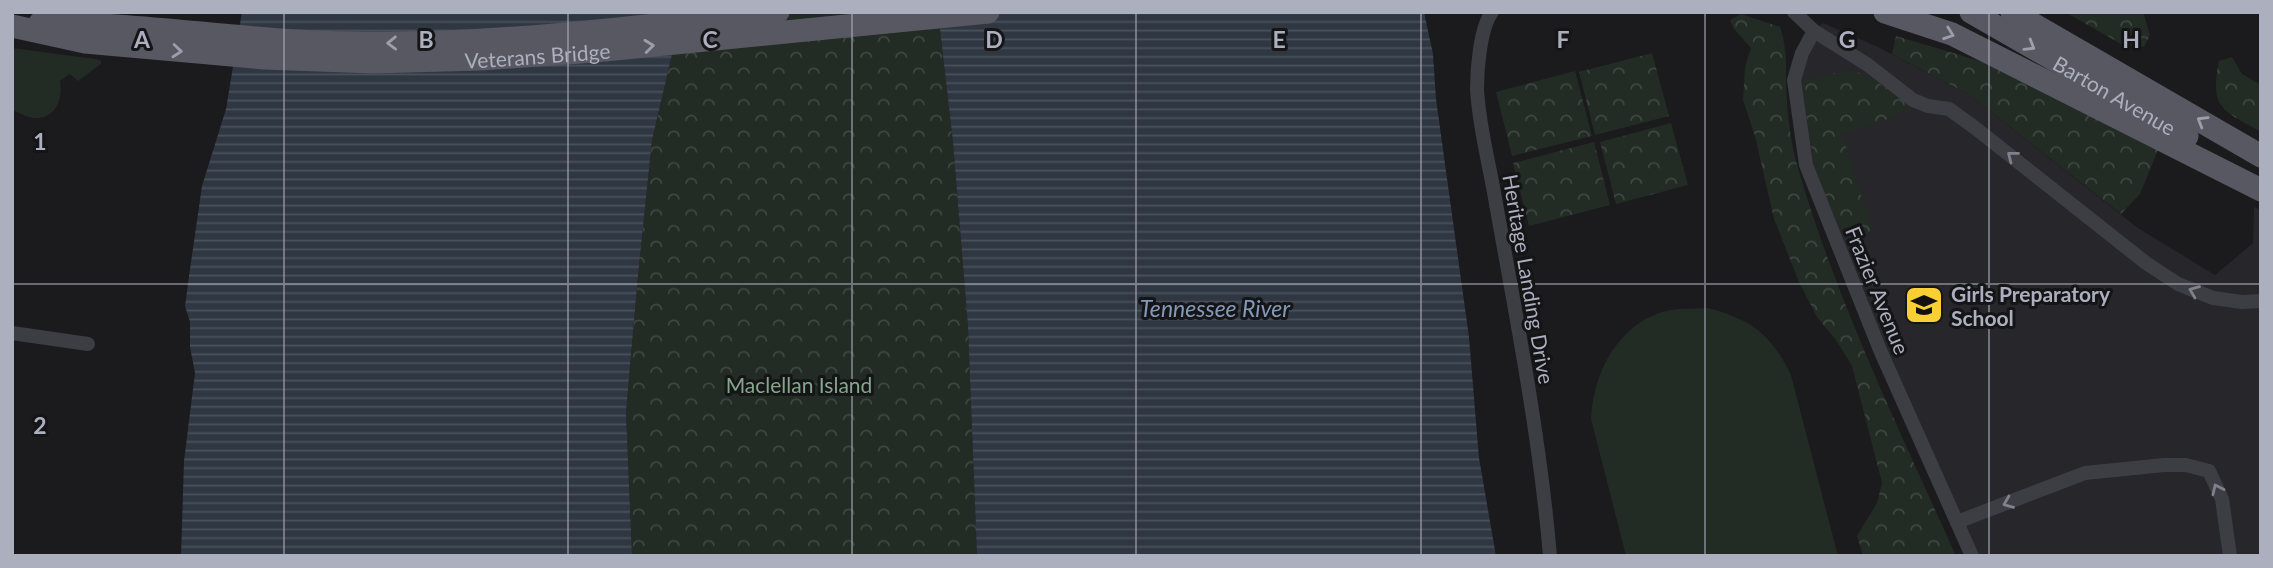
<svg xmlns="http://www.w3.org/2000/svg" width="2273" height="568" font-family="Lato,sans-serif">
  <defs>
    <pattern id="forest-crowns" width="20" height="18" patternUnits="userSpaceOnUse" patternTransform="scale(1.75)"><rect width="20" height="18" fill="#222b24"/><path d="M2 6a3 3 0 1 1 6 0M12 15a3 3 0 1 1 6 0" fill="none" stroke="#3f4742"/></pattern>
    <pattern id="water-rules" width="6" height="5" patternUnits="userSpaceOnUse" patternTransform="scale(1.75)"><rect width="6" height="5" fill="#2f3742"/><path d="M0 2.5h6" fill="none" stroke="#4a515b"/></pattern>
  </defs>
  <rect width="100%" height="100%" fill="#1b1a1d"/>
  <path fill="#27262a" d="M1823 23 1878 47 1968 94 2138 228 2215 275 2253 243 2254 207 2261 210V556H1972L1834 237 1797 111 1802 53 1814 31Z"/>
  <g fill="#222b24">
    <path d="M12 48 96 59 101 61V64L78 81 70 74 60 81C63 95 58 115 40 118 32 120 20 113 12 110Z"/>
    <path d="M1708 308C1752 320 1771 334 1791 375L1838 556H1626L1591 419C1593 372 1619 321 1670 310 1682 308 1696 309 1708 308Z"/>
  </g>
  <g fill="url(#forest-crowns)">
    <path d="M682 12H938L953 142 968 327 977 556H632L626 412 638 276 652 140Z"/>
    <path d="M2065 12H2143L2150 35 2144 47 2121 44Z"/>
    <path d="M1741 14 1780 27C1789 54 1785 73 1787 100 1788 122 1792 148 1798 168 1837 302 1899 429 1956 556H1863L1857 536 1877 503 1882 483 1852 366 1836 340 1817 317 1799 282 1774 219 1755 136 1743 100 1745 67 1751 48 1734 29 1730 20Z"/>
    <path d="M1896 36 1980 61 2158 150 2140 194 2121 214 1968 94 1892 54Z"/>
    <path d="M1652 53 1669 116 1595 135 1579 72Z"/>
    <path d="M2232 57 2242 74 2261 85V132C2223 110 2209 109 2219 61Z"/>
    <path d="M1848 69 1868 76 1912 105 1894 117 1842 134 1872 230 1865 235 1845 232C1816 199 1807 128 1803 85L1810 80Z"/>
    <path d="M1575 71 1592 136 1512 156 1496 92Z"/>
    <path d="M1671 123 1688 185 1616 204 1600 142Z"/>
    <path d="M1594 142 1610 205 1529 226 1513 163Z"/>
  </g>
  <g fill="url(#water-rules)">
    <path d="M242 12H682L652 140 638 276 626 412 632 556H181L184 461 195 373 190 347V322L185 306 189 276 202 186 226 109Z"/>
    <path d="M938 12H1424L1433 54 1436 99 1469 337 1479 458 1496 556H977L968 327 953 142Z"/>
  </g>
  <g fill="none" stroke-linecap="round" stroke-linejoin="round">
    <g stroke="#3d3d44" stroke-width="14">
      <path d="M1492 12C1480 28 1477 70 1477 89 1479 128 1490 166 1496 204 1517 321 1540 438 1550 556"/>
      <path d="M1794 12 1814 31 1868 65 1913 100 1928 106 1949 109 1974 127 2146 263 2178 284 2213 298 2242 302 2261 301"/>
      <path d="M1814 31 1802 53 1794 80 1806 165 1880 350 1972 556"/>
      <path d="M12 333 88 344"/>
      <path d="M1957 522 2085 473 2164 465H2186L2209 471 2222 499 2230 556"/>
    </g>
    <g stroke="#575861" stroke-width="23">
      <path d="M1885 12 1952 34 2261 190"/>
      <path id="s1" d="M1971 12 2187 136"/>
      <path d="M2012 12 2261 156"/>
      <path d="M40 23C145 23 248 42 353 43 495 46 637 26 778 12"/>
      <path id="s2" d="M12 26 85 42 264 58 373 62 481 59 595 51 988 12"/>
    </g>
  </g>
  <defs><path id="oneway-chevron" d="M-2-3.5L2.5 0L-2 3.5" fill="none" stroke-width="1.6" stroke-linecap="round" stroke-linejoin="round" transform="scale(1.75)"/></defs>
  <g stroke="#9b9eab">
    <use href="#oneway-chevron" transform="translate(1949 34) rotate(20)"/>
    <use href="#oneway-chevron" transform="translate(392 43) rotate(179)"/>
    <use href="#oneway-chevron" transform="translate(649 46) rotate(-6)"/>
    <use href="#oneway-chevron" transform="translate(2030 46) rotate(31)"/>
    <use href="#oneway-chevron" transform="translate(177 51) rotate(5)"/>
    <use href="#oneway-chevron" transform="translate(2202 121) rotate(-149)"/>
  </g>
  <g stroke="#80818d">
    <use href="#oneway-chevron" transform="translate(2012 156) rotate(-142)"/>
    <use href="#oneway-chevron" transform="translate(2194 291) rotate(-158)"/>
    <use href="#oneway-chevron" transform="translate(2217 489) rotate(-115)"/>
    <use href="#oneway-chevron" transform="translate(2008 503) rotate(158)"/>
  </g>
  <path fill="none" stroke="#acafbd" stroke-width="2" stroke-opacity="0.55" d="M284 12V556M568 12V556M852 12V556M1136 12V556M1421 12V556M1705 12V556M1989 12V556M12 284H2261"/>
  <defs>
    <symbol id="school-square" viewBox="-11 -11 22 22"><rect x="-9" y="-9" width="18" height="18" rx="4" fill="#facf35" stroke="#151518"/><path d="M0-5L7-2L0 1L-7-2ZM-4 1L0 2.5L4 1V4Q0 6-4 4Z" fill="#111"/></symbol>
  </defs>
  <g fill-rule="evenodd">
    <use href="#school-square" x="1902" y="283" width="44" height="44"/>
  </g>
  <g text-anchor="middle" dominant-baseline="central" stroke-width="6" stroke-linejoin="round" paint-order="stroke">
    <g font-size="21" fill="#acafbd" stroke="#151518">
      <text stroke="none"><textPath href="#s2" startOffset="528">Veterans Bridge</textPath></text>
      <text stroke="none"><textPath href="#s1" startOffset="166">Barton Avenue</textPath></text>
      <text transform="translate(1529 279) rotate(80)">Heritage Landing Drive</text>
      <text transform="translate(1878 290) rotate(68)">Frazier Avenue</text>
    </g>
    <g font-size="21" font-weight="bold" fill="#acafbd" stroke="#151518" text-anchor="start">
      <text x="1951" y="293">Girls Preparatory<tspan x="1951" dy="24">School</tspan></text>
    </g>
    <g font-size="21" fill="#83a889" stroke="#151518">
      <text x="799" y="384">Maclellan Island</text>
    </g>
    <g font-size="23" font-style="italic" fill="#8299b8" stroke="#151518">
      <text x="1215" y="308">Tennessee River</text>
    </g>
  </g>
  <g font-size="23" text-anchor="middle" font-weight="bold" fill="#acafbd" stroke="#151518" stroke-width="6" stroke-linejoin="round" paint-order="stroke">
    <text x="142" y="48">A</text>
    <text x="426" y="48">B</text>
    <text x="710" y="48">C</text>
    <text x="994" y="48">D</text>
    <text x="1279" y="48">E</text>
    <text x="1563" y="48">F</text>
    <text x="1847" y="48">G</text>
    <text x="2131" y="48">H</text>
    <text x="40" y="150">1</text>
    <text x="40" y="434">2</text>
  </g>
  <rect width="2273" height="568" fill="none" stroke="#acafbd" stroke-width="28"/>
</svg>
